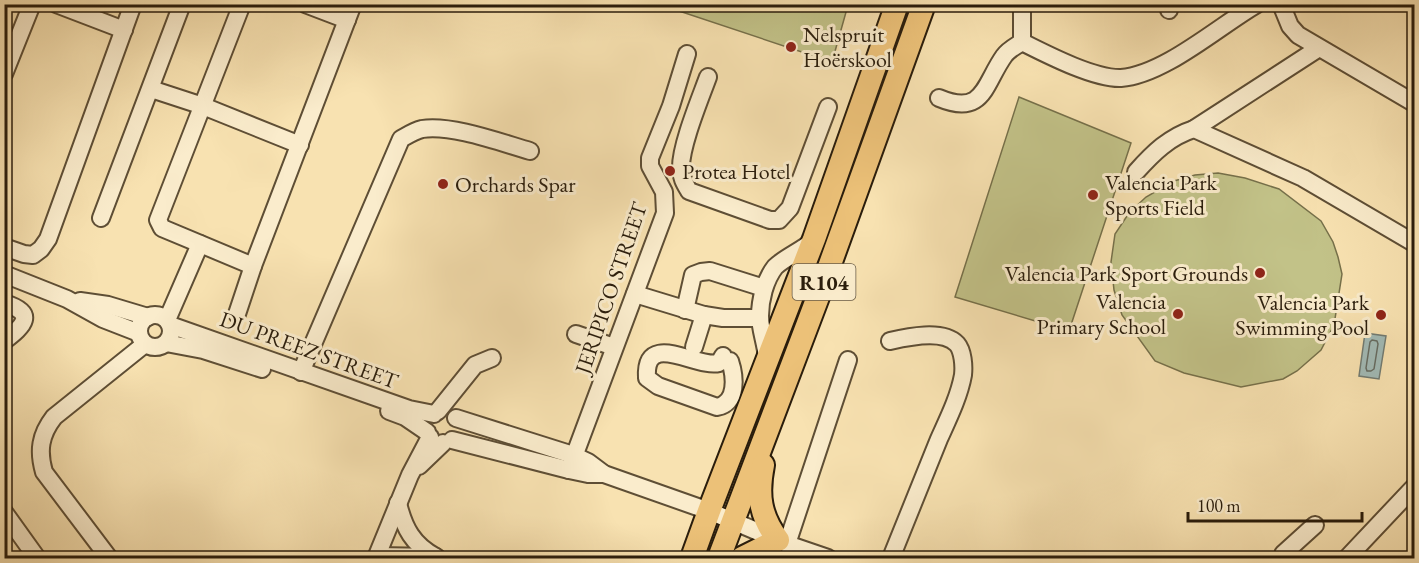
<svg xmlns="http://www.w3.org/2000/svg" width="1419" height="563" font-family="'EB Garamond',serif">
  <rect width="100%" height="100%" fill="#f8e2b1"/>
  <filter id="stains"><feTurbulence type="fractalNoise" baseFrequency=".00333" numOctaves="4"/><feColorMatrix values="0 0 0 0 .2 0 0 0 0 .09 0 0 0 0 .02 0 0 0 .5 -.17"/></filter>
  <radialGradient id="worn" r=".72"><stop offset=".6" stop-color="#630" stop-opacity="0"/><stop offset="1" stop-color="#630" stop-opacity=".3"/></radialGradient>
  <g fill="#c2c288" stroke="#76704a" stroke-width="1.5">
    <path d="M661 5H848L832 62Z"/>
    <path d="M1019 97 1131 143 1069 331 955 297Z"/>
    <path d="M1218 173 1245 178 1279 189 1321 221 1333 242 1338 257 1342 274 1334 325 1321 350 1297 371 1283 379 1241 387 1184 373 1155 361 1122 315 1114 290 1111 262 1115 234 1129 213 1146 197 1174 181 1195 175Z"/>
  </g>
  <path fill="#a2bbb7" stroke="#727c73" stroke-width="1.5" d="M1365 333 1386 336 1379 379 1359 376Z"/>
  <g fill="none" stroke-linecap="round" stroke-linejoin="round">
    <path stroke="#666c62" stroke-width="1.5" d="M1372 340 1377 341 1378 344 1374 369 1371 371H1367L1366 368 1370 342Z"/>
    <defs>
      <g id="minor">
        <path d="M56 4 124 30"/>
        <path d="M242 4 158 220 162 228 253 266"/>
        <path d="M305 4 347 20"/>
        <path d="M1022 4V42"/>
        <path d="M1281 4 1290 26 1298 35 1414 103"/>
        <path d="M1169 10 1170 4"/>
        <path d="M1022 42C1046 54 1094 79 1121 78 1164 75 1219 26 1257 4"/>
        <path d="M4 74 32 4"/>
        <path d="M708 77C700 99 680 147 681 169 681 178 685 184 689 191L770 220H779L790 208 828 107"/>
        <path d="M151 89 203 106 300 145"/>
        <path d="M939 98C984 117 984 84 1004 56 1008 50 1016 46 1022 42"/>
        <path d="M1194 129 1319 48"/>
        <path d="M1136 172C1153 153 1169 137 1194 129L1303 178 1414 243"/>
        <path d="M101 218 182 4"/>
        <path d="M4 247 24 254 33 255 41 249 48 239 133 4"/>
        <path d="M4 274 67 299 103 319 139 333"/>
        <path d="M635 294 704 315 723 318H760"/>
        <path d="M80 301 108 305 148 317"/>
        <path d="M4 303C37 313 24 326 4 341"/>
        <path d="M685 310 693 275 701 272 710 271 764 288"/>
        <path d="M237 314 253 266 353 4"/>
        <circle cx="155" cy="331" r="16"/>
        <path d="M167 320 200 244"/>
        <path d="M170 325 409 409 434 414"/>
        <path d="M576 334 614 347"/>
        <path d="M890 341C907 337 943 329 957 344 963 351 964 366 963 375 959 397 948 419 939 439 923 479 907 519 891 558"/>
        <path d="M166 343 203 350 262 369"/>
        <path d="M694 347 704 315"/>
        <path d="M723 356 719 363C697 369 644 329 647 378L658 386 717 407C738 403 735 376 730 361"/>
        <path d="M767 358C766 344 760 329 760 316 760 300 765 280 775 267 784 258 803 250 814 240"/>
        <path d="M301 372 401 139C408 135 414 131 422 129 451 124 502 143 530 151"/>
        <path d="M389 411 405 417 427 432"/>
        <path d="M438 411 475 365 492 358"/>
        <path d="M456 418 573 455 588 462 604 474 709 511 787 544 828 558"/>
        <path d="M452 440 569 470 588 474H604"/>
        <path d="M419 466 443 443"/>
        <path d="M569 470 665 213 664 192 650 166V158L671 106 687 54"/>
        <path d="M398 503C404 528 413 545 436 557"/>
        <path d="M4 512 37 558"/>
        <path d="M787 544 848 360"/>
        <path d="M377 556 436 557"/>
        <path d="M109 558 44 472C38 451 40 435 54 417L145 344"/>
        <path d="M376 558 410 475 430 437"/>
        <path d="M1286 558 1283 554 1315 525"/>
        <path d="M1347 558 1414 487"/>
      </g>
      <g id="major">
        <path d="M692 558 709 511 814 239 897 4"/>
        <path d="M719 558 824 281 924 4"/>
        <path d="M742 558 778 540C760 516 757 495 763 465"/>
      </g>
    </defs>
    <use href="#minor" stroke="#5e4e35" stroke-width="20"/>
    <use href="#major" stroke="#2a1d0c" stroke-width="26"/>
    <use href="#minor" stroke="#faeccc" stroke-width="16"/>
    <use href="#major" stroke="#ecc178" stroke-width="22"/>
  </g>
  <g fill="#8f2418" stroke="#faeccc" stroke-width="2">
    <circle cx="791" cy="47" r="6"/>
    <circle cx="670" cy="171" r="6"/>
    <circle cx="443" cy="184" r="6"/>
    <circle cx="1093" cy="195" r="6"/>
    <circle cx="1260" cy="273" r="6"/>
    <circle cx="1178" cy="314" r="6"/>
    <circle cx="1381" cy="315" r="6"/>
  </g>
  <g text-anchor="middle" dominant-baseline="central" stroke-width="6" stroke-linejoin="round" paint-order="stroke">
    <rect fill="#faeccc" stroke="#685b46" stroke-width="1.5" x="792.5" y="264" width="63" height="36" rx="4.5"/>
    <g font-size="21" font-weight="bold" fill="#2a1d0c">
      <text x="824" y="282">R104</text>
    </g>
    <g font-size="22" fill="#2a1d0c" stroke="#faeccc" text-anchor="start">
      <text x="803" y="34">Nelspruit<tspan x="803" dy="25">Hoërskool</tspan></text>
      <text x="682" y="171">Protea Hotel</text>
      <text x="1105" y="182">Valencia Park<tspan x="1105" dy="25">Sports Field</tspan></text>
      <text x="455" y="184">Orchards Spar</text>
      <text x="1248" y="273" text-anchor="end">Valencia Park Sport Grounds</text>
      <text x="1166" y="301" text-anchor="end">Valencia<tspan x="1166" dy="25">Primary School</tspan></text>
      <text x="1369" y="302" text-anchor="end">Valencia Park<tspan x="1369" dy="25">Swimming Pool</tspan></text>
    </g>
    <g font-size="22" fill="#2a1d0c" stroke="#faeccc">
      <text transform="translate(611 288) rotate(-71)">JERIPICO STREET</text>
      <text transform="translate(309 350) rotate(20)">DU PREEZ STREET</text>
    </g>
  </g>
  <rect width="1419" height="563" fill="none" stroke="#f8e2b1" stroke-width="24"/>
  <rect x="6" y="6" width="1407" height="551" fill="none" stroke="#2a1d0c" stroke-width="3"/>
  <rect x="12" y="12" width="1395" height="539" fill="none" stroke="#2a1d0c" stroke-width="1.5"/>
  <path d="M1188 512v9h174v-9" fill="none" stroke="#2a1d0c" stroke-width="3"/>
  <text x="1197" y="512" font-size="18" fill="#2a1d0c" stroke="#faeccc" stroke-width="4.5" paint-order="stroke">100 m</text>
  <rect width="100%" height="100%" filter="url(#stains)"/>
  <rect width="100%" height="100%" fill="url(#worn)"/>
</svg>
